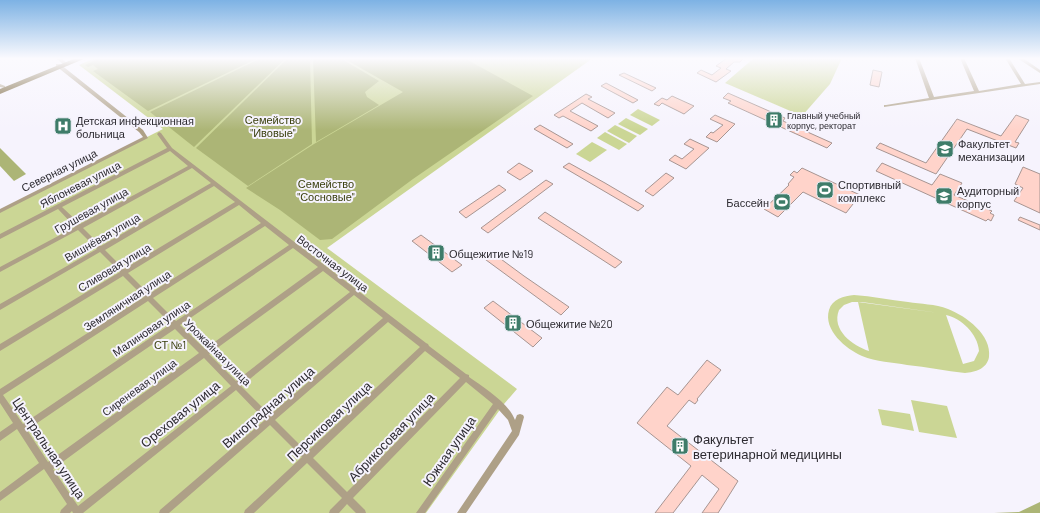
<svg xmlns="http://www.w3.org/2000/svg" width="1040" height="513" font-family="Barlow,sans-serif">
  <rect width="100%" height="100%" fill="#f6f3fd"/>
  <g fill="#cbd695" fill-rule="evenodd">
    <path d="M95 58H593L327 248 517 389 504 404 426 513H0V211L163 129 79 65Z"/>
    <path d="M754 58H842L830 84 802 116 725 83Z"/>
    <path d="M638 109 660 120 652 126 630 115Z"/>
    <path d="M626 118 648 129 640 135 618 124Z"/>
    <path d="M615 125 637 136 629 143 607 131Z"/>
    <path d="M605 132 627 144 619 150 597 138Z"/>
    <path d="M592 142 607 150 590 162 576 154Z"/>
    <path d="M854 295C872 296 890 300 908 302 921 304 935 304 948 309 966 316 992 335 989 357 987 369 975 372 965 373 946 371 927 367 907 365 893 362 876 362 862 356 846 349 823 330 829 310 832 299 844 296 854 295ZM852 302H862L939 313 858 302 869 351C853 346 831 330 839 310L844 305ZM946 315C961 318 978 334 979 351L974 361 963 364Z"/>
    <path d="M911 400 947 406 957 438 919 432Z"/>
    <path d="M878 409 910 414 914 431 882 425Z"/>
  </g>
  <g fill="#acb576">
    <path d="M100 58H258L148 111 93 71 98 69 93 65 88 67 85 65Z"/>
    <path d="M261 58H286L194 147 150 112Z"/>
    <path d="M288 58H310L312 144 248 186 196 148Z"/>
    <path d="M313 58H340L379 81 365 92 367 97 379 105 316 142Z"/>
    <path d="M343 58H464L533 96 413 179 332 239 320 240 280 210 246 188 314 144 403 92Z"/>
    <path d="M0 148 26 174 14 181 0 166Z"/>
    <path d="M1040 502V513H994L1019 512Z"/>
  </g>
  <g fill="#ffd3ca" stroke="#a79592">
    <path d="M727 58H744L740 62H734L726 69 731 71 716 82 697 73 701 70 712 75 721 68 716 66Z"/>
    <path d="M873 70 882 72 879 87 870 85Z"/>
    <path d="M624 73 656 88 652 91 619 75Z"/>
    <path d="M606 83 638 100 633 103 601 86Z"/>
    <path d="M728 93 785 118 783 121 832 143 827 148 728 103 731 101 723 98Z"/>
    <path d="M586 94 592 97 588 99 615 113 608 118 582 103 570 111 598 126 591 131 563 116 559 118 554 115Z"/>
    <path d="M672 96 694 106 684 114 662 103 659 106 654 104 662 98 667 100Z"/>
    <path d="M715 115 735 124 717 142 706 137 711 132 713 133 723 125 710 119Z"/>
    <path d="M1016 115 1029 120 1015 142 1019 143 1016 148 967 129 936 174 876 148 880 143 926 163 957 119 1001 136Z"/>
    <path d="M540 125 573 144 567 148 534 129Z"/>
    <path d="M690 139 709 148 686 169 669 160 675 155 682 159 694 149 684 144Z"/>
    <path d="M519 163 533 171 520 180 507 172Z"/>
    <path d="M569 163 605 183 644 206 638 211 563 167Z"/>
    <path d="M882 163 932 185 940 174 962 183 954 195 992 211 990 213 994 215 991 221 988 219 986 221 876 171Z"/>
    <path d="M1023 167 1040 174V213L1014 201 1023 188 1015 184Z"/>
    <path d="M802 168 860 195 846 213 803 192 778 217 764 209 789 185 788 184 794 177 790 175 794 171 797 173Z"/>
    <path d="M666 173 674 178 653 196 645 191Z"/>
    <path d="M546 180 553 184 488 233 481 228Z"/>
    <path d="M499 185 506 190 466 218 459 212Z"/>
    <path d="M545 212 584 237 622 262 615 268 538 218Z"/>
    <path d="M1020 217 1040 225V230L1018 220Z"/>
    <path d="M421 235 462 265 452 272 412 241Z"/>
    <path d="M490 251 524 276 569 307 561 315 482 257Z"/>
    <path d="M493 301 542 338 533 347 484 308Z"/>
    <path d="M707 360 721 370 697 399 698 400 695 404 689 400 667 426 738 481 718 513H702L719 489 702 475 673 513H655L691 466 637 423 667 387 678 395Z"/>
  </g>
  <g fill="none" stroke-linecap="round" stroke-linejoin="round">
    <g fill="#aea087" fill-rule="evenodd">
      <path d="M56 58H61L69 65 65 66Z"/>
      <path d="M915 58H919L934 97 974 91 960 58H964L979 91 1021 84 1005 58H1009L1025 84 1040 82V84L884 107V105H886L929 98Z"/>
      <path d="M1017 58H1023L1040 70V73Z"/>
      <path d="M56 64H60L143 130 148 138 0 213V209L143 137 139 132 56 66Z"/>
      <path d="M0 84 5 86V88L0 87Z"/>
      <path d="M159 132 161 133 172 148 426 343 428 344 429 346 466 374 469 375V377C483 387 509 403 515 420L517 415 520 414 523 415 524 417 519 435 466 513H457L512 431 508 420 498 409 425 513H416L493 404 466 382 353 498 365 510 366 513H356L347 504 339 513H329L330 510 342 498 307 463 254 513H244L245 510 302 457 270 425 169 513H159L160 510 265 420 236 390 83 513H73L72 511 70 513H60L61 510 67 504 44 469 0 501V492L39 463 17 429 0 441V432L13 423 0 403V389L144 297 123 276 0 351V344L120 272 100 252 0 310V304L97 249 78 230 0 272V267L75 227 58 209 0 239V234L167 148 157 134ZM170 151 188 166 80 224 62 207ZM192 168 211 183 101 246 83 228ZM214 186 235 202 124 269 105 250ZM239 205 261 223 149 294 128 273ZM265 226 289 245 176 321 153 298ZM293 248 318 267 205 349 180 325ZM323 271 350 292 236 381 209 354ZM354 295 383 318 270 415 241 386ZM148 301 171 324 23 424 3 395ZM388 322 420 347 307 452 275 420ZM175 329 199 353 48 462 27 430ZM425 351 460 378 347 492 313 458ZM204 358 231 386 78 506 53 469Z"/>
    </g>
    <path fill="#654e1e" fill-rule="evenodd" d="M76 58H86L0 94V89Z"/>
  </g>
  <linearGradient id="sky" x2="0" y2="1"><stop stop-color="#7db2e4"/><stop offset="0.45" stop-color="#fbfafe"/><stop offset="1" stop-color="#fbfafe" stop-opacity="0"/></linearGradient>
  <rect width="1040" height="130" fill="url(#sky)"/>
  <defs>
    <symbol id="building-square" viewBox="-11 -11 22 22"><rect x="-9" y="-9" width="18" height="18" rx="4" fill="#3e7c69" stroke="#f6f3fd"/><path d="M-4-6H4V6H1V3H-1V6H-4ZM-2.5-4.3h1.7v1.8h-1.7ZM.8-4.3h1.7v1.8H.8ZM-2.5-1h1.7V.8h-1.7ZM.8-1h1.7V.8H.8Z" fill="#fff"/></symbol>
    <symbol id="hospital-square" viewBox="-11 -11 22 22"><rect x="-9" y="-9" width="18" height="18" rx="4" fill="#3e7c69" stroke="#f6f3fd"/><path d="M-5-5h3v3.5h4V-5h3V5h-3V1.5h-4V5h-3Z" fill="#fff"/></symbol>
    <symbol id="university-square" viewBox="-11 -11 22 22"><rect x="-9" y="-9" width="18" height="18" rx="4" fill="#3e7c69" stroke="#f6f3fd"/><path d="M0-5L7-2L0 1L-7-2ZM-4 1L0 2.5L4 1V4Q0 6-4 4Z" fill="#fff"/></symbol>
    <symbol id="stadium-square" viewBox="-11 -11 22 22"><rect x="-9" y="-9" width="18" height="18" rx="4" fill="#3e7c69" stroke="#f6f3fd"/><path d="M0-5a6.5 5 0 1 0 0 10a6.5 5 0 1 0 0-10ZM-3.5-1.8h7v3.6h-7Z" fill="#fff"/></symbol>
  </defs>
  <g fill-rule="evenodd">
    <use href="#building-square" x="764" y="110" width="20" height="20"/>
    <use href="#hospital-square" x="53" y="116" width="20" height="20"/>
    <use href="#university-square" x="935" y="139" width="20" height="20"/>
    <use href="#stadium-square" x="815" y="180" width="20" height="20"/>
    <use href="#university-square" x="934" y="186" width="20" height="20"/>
    <use href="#stadium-square" x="772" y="192" width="20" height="20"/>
    <use href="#building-square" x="426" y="243" width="20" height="20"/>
    <use href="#building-square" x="503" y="313" width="20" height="20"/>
    <use href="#building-square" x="670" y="436" width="20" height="20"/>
  </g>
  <g text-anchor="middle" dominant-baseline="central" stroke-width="4" stroke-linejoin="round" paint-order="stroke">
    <g font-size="9" fill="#2d2b31" stroke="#f6f3fd" text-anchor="start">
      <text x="787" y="115">Главный учебный<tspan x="787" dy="10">корпус, ректорат</tspan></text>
    </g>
    <g font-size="11" fill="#393f0d" stroke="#f6f3fd">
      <text x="273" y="119">Семейство<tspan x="273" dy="13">"Ивовые"</tspan></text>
      <text x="326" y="183">Семейство<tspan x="326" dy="13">"Сосновые"</tspan></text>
      <text x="170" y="344">СТ №1</text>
    </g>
    <g font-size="11" fill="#2d2b31" stroke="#f6f3fd" text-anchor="start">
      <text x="76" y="120">Детская инфекционная<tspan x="76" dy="13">больница</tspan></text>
      <text x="958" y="143">Факультет<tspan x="958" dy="13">механизации</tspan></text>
      <text x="838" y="184">Спортивный<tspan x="838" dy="13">комплекс</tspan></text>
      <text x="957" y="190">Аудиторный<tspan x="957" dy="13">корпус</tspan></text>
      <text x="769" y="202" text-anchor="end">Бассейн</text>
      <text x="449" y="253">Общежитие №19</text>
      <text x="526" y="323">Общежитие №20</text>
    </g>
    <g font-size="11" fill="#2d2b31" stroke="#f6f3fd">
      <text transform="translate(59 170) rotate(-26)">Северная улица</text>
      <text transform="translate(80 184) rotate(-27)">Яблоневая улица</text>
      <text transform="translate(91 210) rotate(-29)">Грушевая улица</text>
      <text transform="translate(102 237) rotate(-30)">Вишнёвая улица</text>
      <text transform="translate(333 263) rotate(37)">Восточная улица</text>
      <text transform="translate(114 267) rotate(-31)">Сливовая улица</text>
      <text transform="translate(127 300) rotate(-33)">Земляничная улица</text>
      <text transform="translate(151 328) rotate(-34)">Малиновая улица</text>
      <text transform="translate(218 352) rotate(45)">Урожайная улица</text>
      <text transform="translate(139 387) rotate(-36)">Сиреневая улица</text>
    </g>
    <g font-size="13" fill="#2d2b31" stroke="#f6f3fd">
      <text transform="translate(268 407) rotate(-41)">Виноградная улица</text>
      <text transform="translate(180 414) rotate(-39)">Ореховая улица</text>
      <text transform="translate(329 421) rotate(-43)">Персиковая улица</text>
      <text transform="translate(391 437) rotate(-46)">Абрикосовая улица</text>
      <text transform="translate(49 448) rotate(56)">Центральная улица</text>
      <text transform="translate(449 451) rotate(-55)">Южная улица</text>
    </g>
    <g font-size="13" fill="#2d2b31" stroke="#f6f3fd" text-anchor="start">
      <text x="693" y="439">Факультет<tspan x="693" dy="15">ветеринарной медицины</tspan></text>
    </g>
  </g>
</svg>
